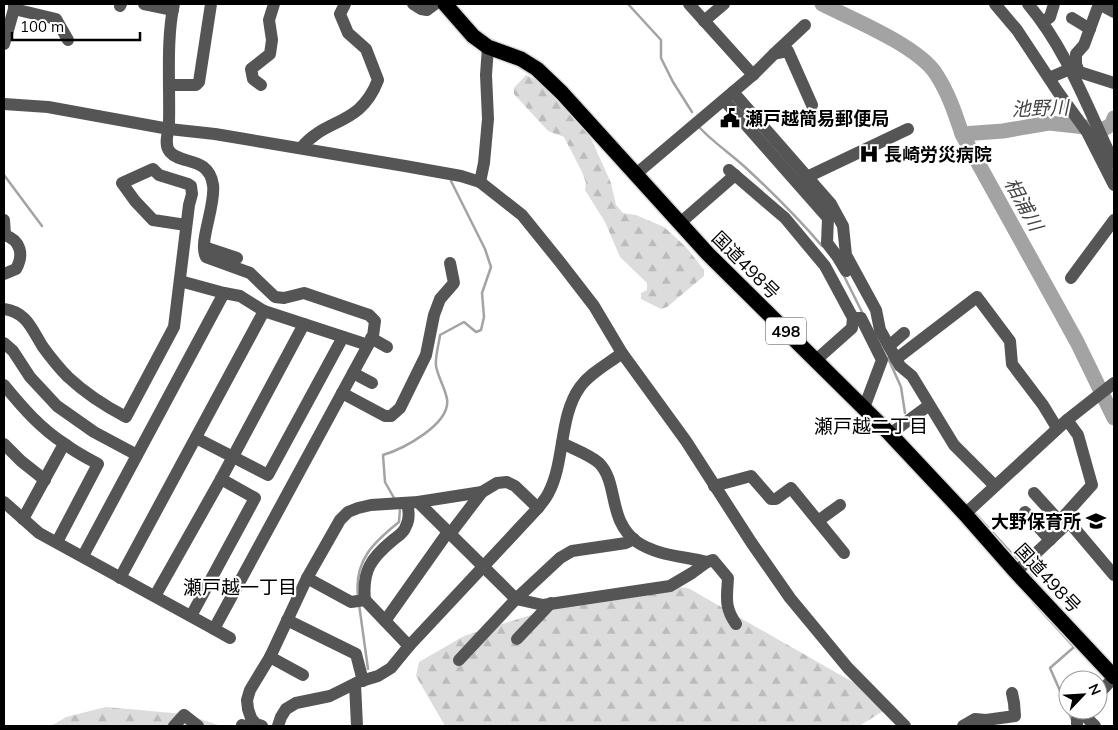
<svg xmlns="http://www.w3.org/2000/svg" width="1118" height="730" font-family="Mulish,'Noto Sans JP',sans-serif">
  <defs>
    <pattern id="forest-firs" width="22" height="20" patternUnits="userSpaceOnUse" patternTransform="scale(1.25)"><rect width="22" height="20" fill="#dcdcdc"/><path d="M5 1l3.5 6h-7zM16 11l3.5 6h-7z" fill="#bbb"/></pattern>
  </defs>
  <rect width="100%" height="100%" fill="#fff"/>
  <g fill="url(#forest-firs)">
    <path d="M526 75 537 80 585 125 611 183 616 205 623 213 636 215 664 227 686 247 704 270V276L667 307 661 309 641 299V293L647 290V283L620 257 605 222 585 190 586 183 582 172 564 137 548 131 514 94V88Z"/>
    <path d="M652 585 688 588 893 705 859 726H445L416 676 419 662 464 636 550 609Z"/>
    <path d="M106 707 184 714 222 726H51L66 717Z"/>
  </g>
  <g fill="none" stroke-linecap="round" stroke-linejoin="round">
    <g stroke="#a3a3a3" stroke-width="2.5">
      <path d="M628 4 661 40V58L673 82 692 112"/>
      <path d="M700 128C714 143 731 154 746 168 773 193 798 218 822 246"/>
      <path d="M4 175 42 226"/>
      <path d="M843 274 863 314"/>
      <path d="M888 358 901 387 905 413"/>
      <path d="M394 498 385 482 383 455C403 449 451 424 447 399 445 388 438 377 436 366 435 356 439 344 440 335L464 322 476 332 481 330 484 317 482 293 491 267 485 249 451 181"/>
      <path d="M974 512 1017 559V561"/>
      <path d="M1031 574 1032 580"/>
      <path d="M358 596C354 560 374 542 399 522L400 508"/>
      <path d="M1033 598V602L1074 647 1050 668 1068 709"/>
      <path d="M359 604 368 669"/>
      <path d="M1068 710 1072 720"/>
    </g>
    <g stroke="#a3a3a3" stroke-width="15">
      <path d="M822 4C852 19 918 46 936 74 948 92 955 113 962 134L1077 342 1114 418"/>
      <path d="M962 134 1003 131 1049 123 1104 129 1112 124 1114 118"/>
    </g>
    <defs>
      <path id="highway" d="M445 4 473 36 488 47 521 59 537 69 562 93 708 254 890 434 965 514 1016 572 1114 677"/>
    </defs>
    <use href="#highway" stroke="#dbdbdb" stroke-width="18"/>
    <g stroke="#555" stroke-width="12">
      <path d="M144 4 173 10"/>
      <path d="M413 4 421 9 427 10 435 4"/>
      <path d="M689 4 753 75"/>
      <path d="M995 4 1017 30 1058 92 1087 132 1114 185"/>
      <path d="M1028 4C1067 50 1088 109 1114 163"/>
      <path d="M1099 4 1114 12"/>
      <path d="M120 6 121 4"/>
      <path d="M14 9 56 19 68 40"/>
      <path d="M1072 18 1090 29"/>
      <path d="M704 21 724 4"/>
      <path d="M1043 22 1050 17 1054 4"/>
      <path d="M4 44 14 9V4"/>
      <path d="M774 54 805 25"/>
      <path d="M1079 72 1076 64V54L1084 45 1099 4"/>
      <path d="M1049 78 1070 69 1114 83"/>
      <path d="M170 85H196L199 82 211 4"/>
      <path d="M261 85 253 79 251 69 270 54 272 40 269 20 274 4"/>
      <path d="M733 92 831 204 843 226 846 255 876 310 880 330 900 366 912 376 954 445 995 486"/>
      <path d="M724 100 828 218 827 243 837 256 846 271"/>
      <path d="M4 104 48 107 169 129 215 134 405 166 461 176 480 182 522 215 560 262 594 306 622 353 686 441 751 542 790 598 848 668 905 726"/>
      <path d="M301 148C326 117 360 127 378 80L366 49 348 33 340 14 345 4"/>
      <path d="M729 170 785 218 825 266 853 318 852 328 816 360"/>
      <path d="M636 174 753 75 774 54 788 51 812 105"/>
      <path d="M807 177 908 129"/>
      <path d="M480 182 484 163 488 119 486 75 488 47"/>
      <path d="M4 220 5 235"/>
      <path d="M680 223 735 175"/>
      <path d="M4 235C21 240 24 255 16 269L4 274"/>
      <path d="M204 247 237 258"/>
      <path d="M1071 278 1114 220"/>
      <path d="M180 281 224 293 240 296 264 311 368 345"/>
      <path d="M4 309C27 312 32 330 43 347 51 358 59 368 68 377 86 394 105 406 126 417L174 327 189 205 192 194 191 186 188 184 159 175 153 169 122 183 135 201 153 220 186 225"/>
      <path d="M853 318H861L882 360 864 408"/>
      <path d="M371 338 387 347"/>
      <path d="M4 343 13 351 30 377 57 406 94 432 137 455"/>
      <path d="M889 346 904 333"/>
      <path d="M896 359 977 297 1010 341 1012 364 1043 405 1057 428"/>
      <path d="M353 373 372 383"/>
      <path d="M4 385C22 407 41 429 65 444 75 452 87 458 98 464L57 542"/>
      <path d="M342 393 385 416H391L400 408 426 355 434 315 440 299 454 283 450 263"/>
      <path d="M1067 420 1078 435 1092 485 1064 516 1114 575"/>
      <path d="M890 434 928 406"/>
      <path d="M196 438 268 475 343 337"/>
      <path d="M4 444 21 461 45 480"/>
      <path d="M714 486 751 476 771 499H776L791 488 844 553"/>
      <path d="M1034 493 1064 526"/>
      <path d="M4 502 39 533 214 629 373 336 375 321 369 315 304 293 284 298 275 297 250 273 206 257C198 243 216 205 213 185 209 156 181 165 170 152 163 144 169 132 169 123 170 87 166 38 174 4"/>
      <path d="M418 502 516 599 543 605 670 586 692 573 707 562C683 556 658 556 637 542 607 520 619 483 599 463 589 454 573 449 562 443"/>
      <path d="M1025 512 1050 540"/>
      <path d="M965 514 1067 420 1114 383"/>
      <path d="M23 519 64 444"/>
      <path d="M818 521 840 505"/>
      <path d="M450 534 482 492"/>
      <path d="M83 556 224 293"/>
      <path d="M707 562 713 560 728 578C727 597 724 607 736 624"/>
      <path d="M1016 572 1068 523"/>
      <path d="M120 578 264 311"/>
      <path d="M307 578 351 602 365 600 409 646"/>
      <path d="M155 596 221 479 304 324"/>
      <path d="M365 600C362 571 371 558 393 540 398 536 404 533 406 526 410 519 409 511 407 503"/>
      <path d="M191 616 255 498 221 479"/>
      <path d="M287 620 356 654 363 681"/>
      <path d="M385 621 448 532"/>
      <path d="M214 629 230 638"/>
      <path d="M517 639 551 603"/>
      <path d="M270 657 303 675"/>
      <path d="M459 660 516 599 560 558 572 551 626 543 634 539"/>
      <path d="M355 684 357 726"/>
      <path d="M1098 695 1114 677"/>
      <path d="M1084 710 1082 713 1095 726"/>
      <path d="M242 725 244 726"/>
      <path d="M174 726 184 715 198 726"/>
      <path d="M262 726 256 724 251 718 248 709 247 700 250 690 270 657 307 578 340 520 348 512 358 508 371 505 418 502 482 492 497 483 507 482 515 486 538 508"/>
      <path d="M278 726 281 717 286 709 296 703 330 696 358 682 378 676 391 668 409 646 538 508C542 503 547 497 549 492 565 461 559 416 580 387 590 373 608 364 622 353"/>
      <path d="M963 726 975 719 986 720 1015 716 1014 703 1012 693"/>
      <path d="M1077 726V719L1082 713"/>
    </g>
    <use href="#highway" stroke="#000" stroke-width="15"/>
  </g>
  <defs>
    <symbol id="civic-bare" viewBox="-9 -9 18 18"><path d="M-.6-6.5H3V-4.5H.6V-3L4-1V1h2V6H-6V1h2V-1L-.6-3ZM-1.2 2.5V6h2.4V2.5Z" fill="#000" stroke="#fff" stroke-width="2.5" paint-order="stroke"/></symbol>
    <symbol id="hospital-bare" viewBox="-9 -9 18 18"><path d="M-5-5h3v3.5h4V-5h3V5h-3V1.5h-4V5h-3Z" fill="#000" stroke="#fff" stroke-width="2.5" paint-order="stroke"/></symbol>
    <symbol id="school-bare" viewBox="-9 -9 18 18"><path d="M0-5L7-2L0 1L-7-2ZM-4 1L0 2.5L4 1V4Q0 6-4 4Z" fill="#000" stroke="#fff" stroke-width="2.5" paint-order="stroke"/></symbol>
  </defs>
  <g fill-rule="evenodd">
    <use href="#civic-bare" x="716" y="104" width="28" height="28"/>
    <use href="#hospital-bare" x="855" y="140" width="28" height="28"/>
    <use href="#school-bare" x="1082" y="507" width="28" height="28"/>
  </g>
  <g text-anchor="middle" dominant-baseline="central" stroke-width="4.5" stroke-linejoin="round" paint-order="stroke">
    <rect fill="#fff" stroke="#4c4c4c" stroke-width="1" x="766" y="317.5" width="40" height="27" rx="4"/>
    <g font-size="16" font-weight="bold" fill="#000">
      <text x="786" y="331">498</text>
    </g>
    <g font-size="18" font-weight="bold" fill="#000" stroke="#fff" text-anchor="start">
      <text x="745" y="118">瀬戸越簡易郵便局</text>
      <text x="884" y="154">長崎労災病院</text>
      <text x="1081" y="521" text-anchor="end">大野保育所</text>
    </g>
    <g font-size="18" fill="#000" stroke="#fff">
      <text transform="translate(746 265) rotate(45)">国道498号</text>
      <text transform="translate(1048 578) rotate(47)">国道498号</text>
    </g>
    <g font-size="19" font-style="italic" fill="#444" stroke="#fff">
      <text transform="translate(1040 108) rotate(-2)">池野川</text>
      <text transform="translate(1024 204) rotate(61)">相浦川</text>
    </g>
    <g font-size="19" fill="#000" stroke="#fff">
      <text x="871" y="426">瀬戸越二丁目</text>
      <text x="240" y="587">瀬戸越一丁目</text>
    </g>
  </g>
  <rect width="1118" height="730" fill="none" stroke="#000000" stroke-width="10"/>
  <g transform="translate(1083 695) rotate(65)"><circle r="24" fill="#ffffff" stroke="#999999"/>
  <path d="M0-4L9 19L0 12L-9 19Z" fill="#000000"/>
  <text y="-8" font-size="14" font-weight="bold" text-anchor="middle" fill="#000000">N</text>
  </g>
  <path d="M12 32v8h128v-8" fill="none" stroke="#000000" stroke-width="2.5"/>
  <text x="20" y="32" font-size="15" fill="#000000" stroke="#ffffff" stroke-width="4" paint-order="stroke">100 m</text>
</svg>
